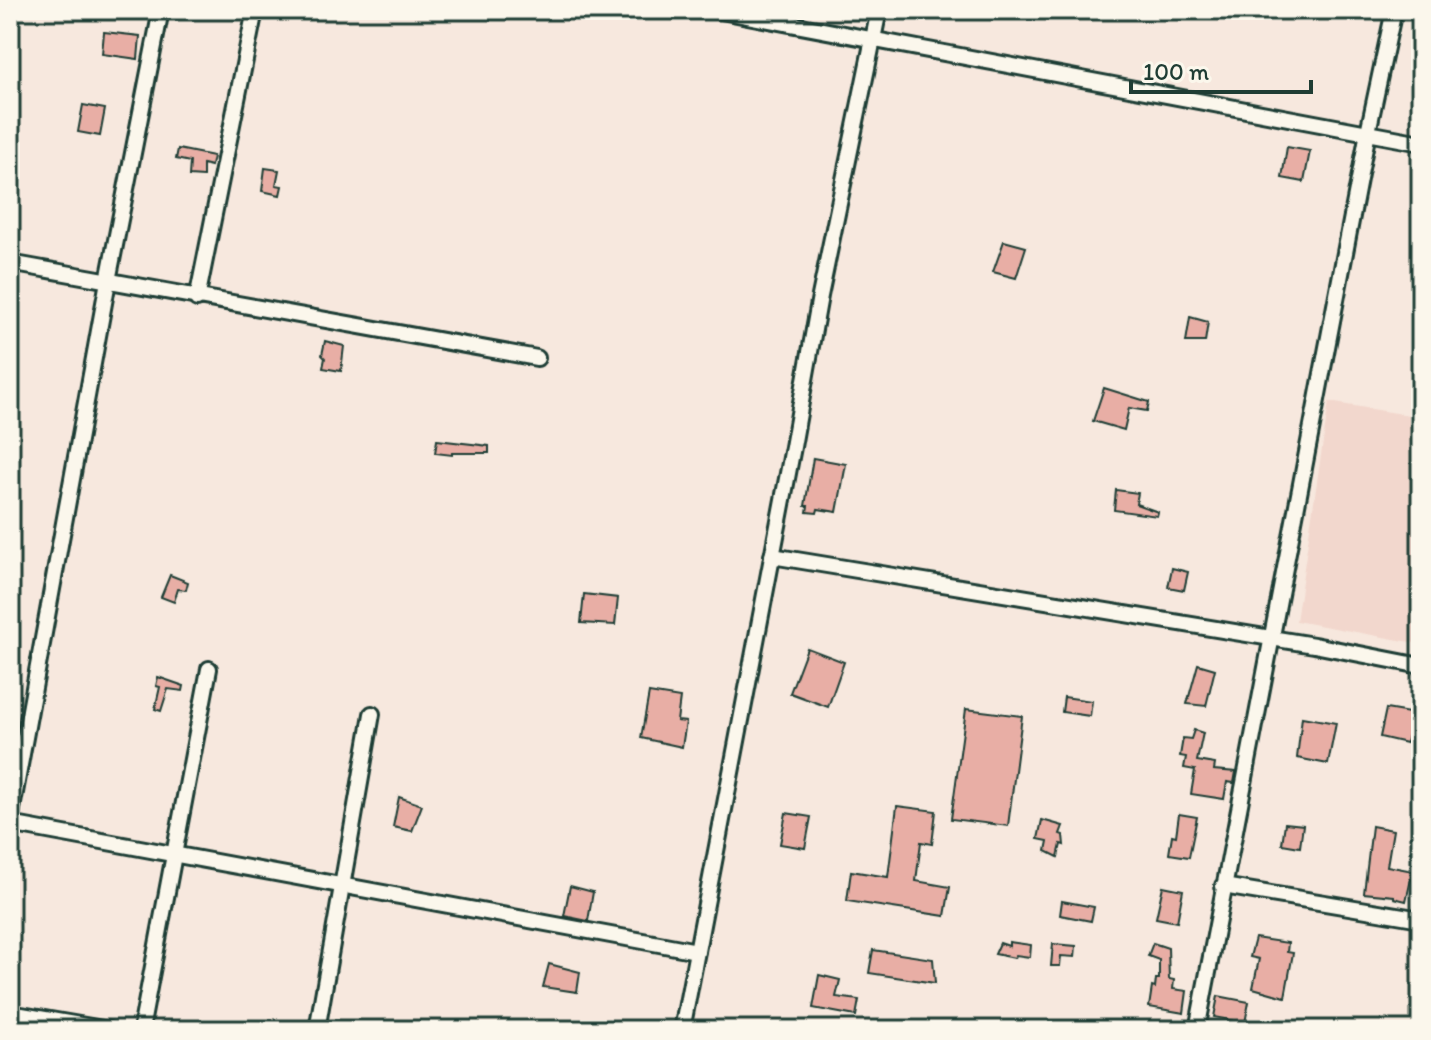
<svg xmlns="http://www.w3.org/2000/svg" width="1431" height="1040" font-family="Itim,sans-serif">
  <rect width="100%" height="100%" fill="#f7e8de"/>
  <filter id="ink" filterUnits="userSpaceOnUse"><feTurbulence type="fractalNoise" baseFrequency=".0125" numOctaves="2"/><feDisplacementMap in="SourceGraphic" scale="16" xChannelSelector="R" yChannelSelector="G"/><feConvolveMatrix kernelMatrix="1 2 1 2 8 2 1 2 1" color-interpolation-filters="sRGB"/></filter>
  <g filter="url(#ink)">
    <path fill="#f2d7cd" d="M1329 402 1421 417V644L1296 621Z"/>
    <g fill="#e8aea5" stroke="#1f3d34" stroke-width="2">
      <path d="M104 32 140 36 138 59 102 54Z"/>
      <path d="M83 105 105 109 100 136 78 132Z"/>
      <path d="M1287 147 1310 151 1304 182 1282 178Z"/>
      <path d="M178 149 213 156 211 166 203 164V177L189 176 190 162 176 159Z"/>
      <path d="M265 168 279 170 276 185 282 186 280 195 262 191Z"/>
      <path d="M1004 241 1026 247 1016 278 993 272Z"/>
      <path d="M1190 317 1208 322 1205 342H1186Z"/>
      <path d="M325 341 344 346 341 371 323 368 325 358 322 355Z"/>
      <path d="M1104 388 1149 402 1147 411 1129 408 1124 430 1093 421Z"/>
      <path d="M437 440 489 446V453H452V455L435 453Z"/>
      <path d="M813 458 846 464 837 512 818 509 817 513 807 512 808 506H805Z"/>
      <path d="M1116 490 1138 493 1136 504 1158 512 1157 516 1114 510Z"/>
      <path d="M1172 568 1188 572 1184 590 1168 587Z"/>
      <path d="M170 575 188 582 186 590 178 589 174 602 161 597Z"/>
      <path d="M584 594 618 598 615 625 581 623Z"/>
      <path d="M807 648 844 662 828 707 790 693Z"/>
      <path d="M1198 664 1215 669 1206 706 1187 704Z"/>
      <path d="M158 677 184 686 183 691 168 689 161 711 155 709 160 687 156 686Z"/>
      <path d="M649 693 680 698 677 721 686 722 682 747 641 738Z"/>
      <path d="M1064 697 1092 701 1090 716 1062 712Z"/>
      <path d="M966 709 1022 716 1008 826 951 819Z"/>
      <path d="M1386 709 1421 715V728L1410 727 1406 743 1380 737Z"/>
      <path d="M1302 717 1336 723 1328 764 1297 758Z"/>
      <path d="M1194 730 1203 733 1197 761 1215 764 1214 770 1236 772 1234 783 1227 782 1224 799 1191 794 1195 770 1184 768 1186 757 1180 756 1183 738 1191 739Z"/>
      <path d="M399 797 422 805 412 831 393 827Z"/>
      <path d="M897 806 936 811 932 844 921 842 916 881 950 887 945 916 847 901 851 871 888 877Z"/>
      <path d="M786 813 811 817 805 848 780 844Z"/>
      <path d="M1179 814 1197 817 1189 857 1169 854 1172 835 1176 836Z"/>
      <path d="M1042 820 1063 826 1060 834 1063 835 1064 845 1061 844 1058 857 1046 851 1048 841 1038 839Z"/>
      <path d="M1285 823 1303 825 1300 847 1282 844Z"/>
      <path d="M1372 826 1393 830 1387 866 1413 871 1406 901 1394 898V896L1364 893Z"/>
      <path d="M570 886 593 892 588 921 564 916Z"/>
      <path d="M1163 886 1183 890 1177 922 1156 918Z"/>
      <path d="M1062 901 1094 907 1091 921 1060 915Z"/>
      <path d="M1255 938 1288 943 1287 952 1293 953 1285 997 1253 988 1259 959 1250 957Z"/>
      <path d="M1009 942 1031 945 1030 957 1016 955 1015 958 995 954 1000 943 1009 946Z"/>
      <path d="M1153 943 1168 948 1169 979 1174 980 1173 989 1187 991 1184 1013 1149 1007 1152 987 1155 988 1156 979H1159V960L1148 956Z"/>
      <path d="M1053 944 1076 946 1075 957 1061 956 1060 966H1051Z"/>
      <path d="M873 950 933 959 935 983 869 973Z"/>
      <path d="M549 964 580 972 577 992 543 987Z"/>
      <path d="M819 975 840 980 836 997 859 1000 856 1016 813 1008Z"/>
      <path d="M1218 996 1249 1002 1245 1023 1214 1017Z"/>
    </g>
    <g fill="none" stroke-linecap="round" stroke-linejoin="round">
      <defs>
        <g id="minor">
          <path d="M716 10 1421 143"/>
          <path d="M10 263 537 358"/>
          <path d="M197 299 255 10"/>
          <path d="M772 556 1314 645 1421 666"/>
          <path d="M10 820 108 281 161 10"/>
          <path d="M10 824 697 951"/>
          <path d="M1223 886 1421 919"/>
          <path d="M10 1013 109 1030"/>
          <path d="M141 1030 209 669"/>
          <path d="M317 1030 372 714"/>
          <path d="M682 1030 793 447 820 296 879 10"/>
          <path d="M1197 1030 1368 132 1394 10"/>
        </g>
      </defs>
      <use href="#minor" stroke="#1f3d34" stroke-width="20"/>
      <use href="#minor" stroke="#fbf7ec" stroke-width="14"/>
    </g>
  </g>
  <rect width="1431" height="1040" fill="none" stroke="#fbf7ec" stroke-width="40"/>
  <rect x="20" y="20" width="1391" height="1000" fill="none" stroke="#1f3d34" stroke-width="3" filter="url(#ink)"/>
  <path d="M1131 80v12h180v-12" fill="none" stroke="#1f3d34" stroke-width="4"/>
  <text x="1143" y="80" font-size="24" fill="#1f3d34" stroke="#fbf7ec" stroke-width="6" paint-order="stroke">100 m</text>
</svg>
